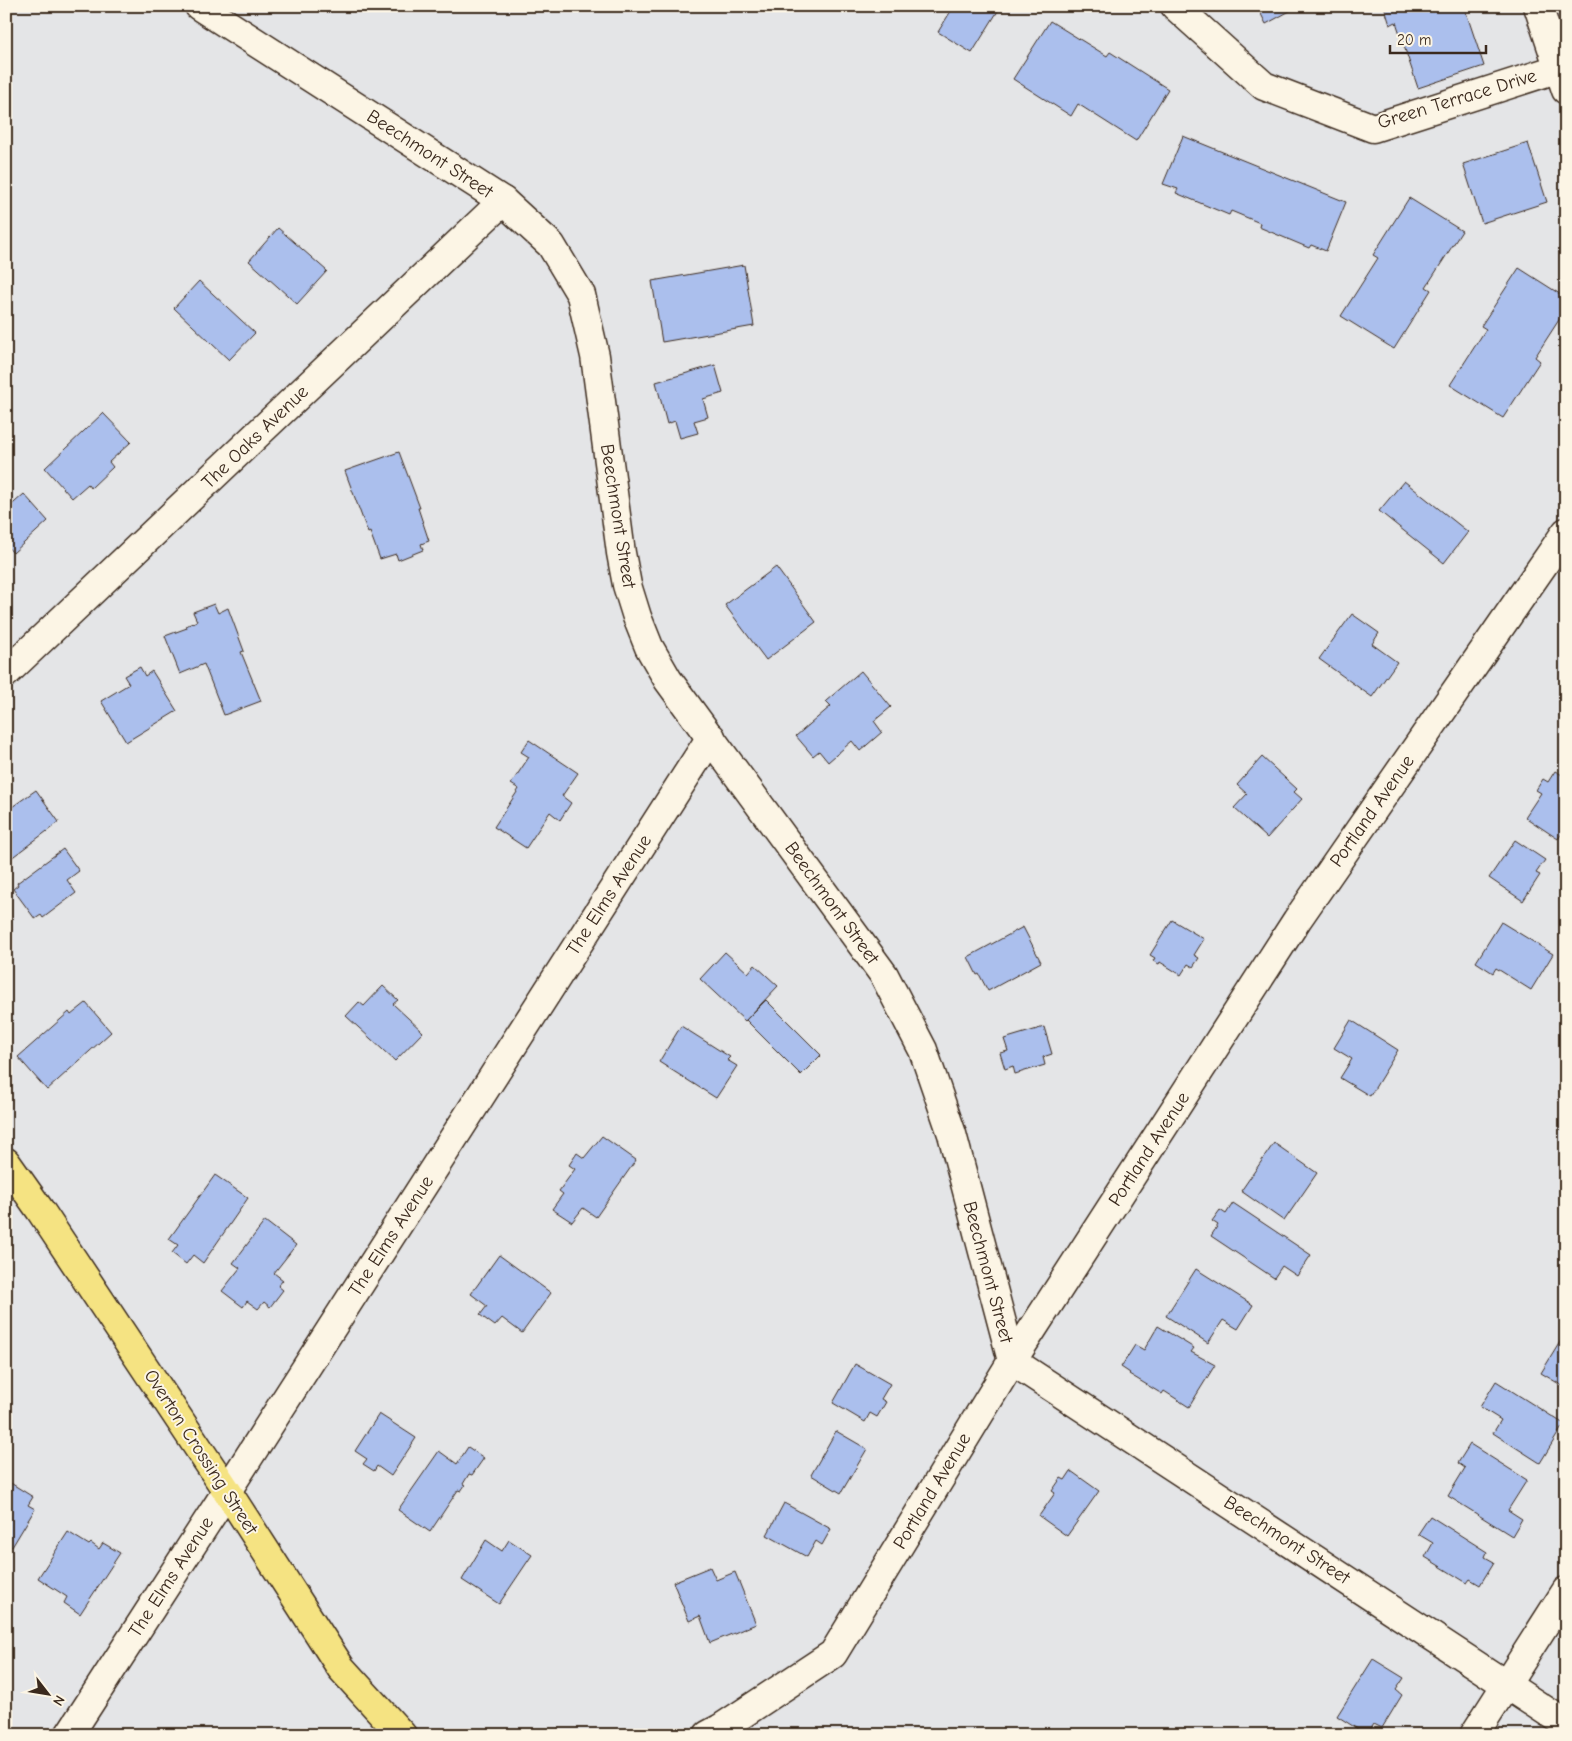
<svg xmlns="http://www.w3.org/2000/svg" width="1572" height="1741" font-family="'Comic Neue',sans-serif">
  <rect width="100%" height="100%" fill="#e4e5e7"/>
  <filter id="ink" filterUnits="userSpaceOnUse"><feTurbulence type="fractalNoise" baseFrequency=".02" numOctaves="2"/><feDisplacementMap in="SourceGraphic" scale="10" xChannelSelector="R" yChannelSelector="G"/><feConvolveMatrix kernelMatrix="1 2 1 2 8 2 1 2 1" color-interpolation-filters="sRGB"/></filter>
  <g filter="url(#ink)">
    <g fill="#abbfed" stroke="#3b2a1e">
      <path d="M954 6H1001L972 53 938 32Z"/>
      <path d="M1257 6H1299L1266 24Z"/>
      <path d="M1384 6H1464L1484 66 1418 88 1396 22 1390 25Z"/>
      <path d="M1050 21 1107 56 1110 52 1168 89 1136 141 1078 104 1071 116 1013 79Z"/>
      <path d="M1183 136 1346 202 1326 251 1311 245 1309 248 1259 227 1260 223 1231 211 1229 215 1176 193 1178 189 1163 184Z"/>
      <path d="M1528 143 1547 202 1482 223 1463 164Z"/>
      <path d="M1409 198 1462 231 1426 287 1431 290 1394 349 1341 316 1378 258 1373 255Z"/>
      <path d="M278 228 327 271 297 304 249 261Z"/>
      <path d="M744 265 754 326 662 342 652 281Z"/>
      <path d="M1519 268 1566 298V309L1535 357 1540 361 1503 418 1450 385 1486 329 1481 326Z"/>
      <path d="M199 281 255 333 229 360 174 308Z"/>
      <path d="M715 365 723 393 703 399 708 417 694 421 698 433 680 438 675 421 667 424 656 382Z"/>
      <path d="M103 413 131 442 109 462 113 467 91 488 88 484 72 498 45 468Z"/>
      <path d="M399 452 420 508H418L429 541 421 544 423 550 398 560 396 554 380 559 370 532 368 533 345 471Z"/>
      <path d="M1404 481 1468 532 1444 563 1379 511Z"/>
      <path d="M24 494 48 521 13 553 6 545V510Z"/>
      <path d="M776 567 816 622 766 660 725 605Z"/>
      <path d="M214 604 218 613 228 608 244 651 241 652 261 701 224 715 204 664 180 674 165 636 187 628 186 626 197 621 193 612Z"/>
      <path d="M1352 614 1379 633 1372 644 1397 662 1372 697 1319 659Z"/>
      <path d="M140 667 145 676 152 671 177 711 126 742 101 701 129 684 124 676Z"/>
      <path d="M861 671 891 707 874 721 882 732 860 751 852 741 828 762 819 751 813 756 796 736 831 706 826 701Z"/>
      <path d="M529 740 578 773 562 796 571 803 560 820 550 812 526 848 494 827 519 789 511 784 529 757 521 752Z"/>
      <path d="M1262 757 1297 789 1294 792 1302 799 1267 838 1234 808 1247 794 1237 785Z"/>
      <path d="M1555 771 1566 777V828L1558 839 1525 817 1541 793 1536 790 1543 779 1548 782Z"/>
      <path d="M36 790 59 822 6 862V799L12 807Z"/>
      <path d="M1515 840 1545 860 1536 873 1540 875 1523 901 1489 878Z"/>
      <path d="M63 849 79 871 67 880 76 893 43 918 41 915 35 919 13 889 18 885 17 883Z"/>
      <path d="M1172 920 1204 939 1194 955 1199 958 1193 967 1188 964 1181 975 1160 962 1159 964 1153 961 1155 958 1150 955Z"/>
      <path d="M1501 922 1553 954 1531 990 1496 968 1493 973 1476 962Z"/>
      <path d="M1023 927 1041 962 988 991 979 974 977 975 968 957Z"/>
      <path d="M725 952 748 973 755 965 778 986 745 1021 700 979Z"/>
      <path d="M383 986 398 1000 393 1004 423 1032 395 1061 346 1016 359 1002 364 1006Z"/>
      <path d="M766 1000 821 1055 801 1075 746 1020Z"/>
      <path d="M86 1003 111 1032 47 1090 18 1057 69 1012 71 1015Z"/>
      <path d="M1351 1020 1398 1050 1370 1096 1340 1078 1352 1059 1334 1048Z"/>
      <path d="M681 1026 730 1057 727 1060 737 1066 716 1098 659 1062Z"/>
      <path d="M1044 1027 1052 1054 1043 1057 1045 1065 1015 1074 1013 1066 1005 1069 1000 1053 1008 1051 1004 1039Z"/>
      <path d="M602 1136 636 1160 596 1217 583 1208 572 1222 552 1209 563 1194 559 1191 575 1169 569 1165 577 1153 584 1158Z"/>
      <path d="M1274 1143 1317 1173 1284 1221 1241 1191Z"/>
      <path d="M215 1175 248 1198 203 1263 193 1255 186 1264 172 1253 178 1245 169 1239Z"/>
      <path d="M1233 1203 1311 1255 1297 1276 1282 1266 1274 1278 1211 1236 1218 1225 1212 1221 1220 1210 1226 1214Z"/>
      <path d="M265 1221 296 1245 274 1273 283 1280 278 1286 283 1290 270 1307 264 1302 258 1309 247 1301 243 1307 222 1291 240 1268 233 1263Z"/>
      <path d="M499 1255 551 1293 522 1333 502 1318 495 1326 480 1315 487 1306 471 1294Z"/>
      <path d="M1196 1269 1253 1305 1238 1329 1223 1320 1208 1343 1166 1316Z"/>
      <path d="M1158 1326 1194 1348 1191 1352 1215 1365 1189 1407 1164 1391 1162 1394 1129 1374 1130 1373 1121 1367 1135 1345 1144 1350Z"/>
      <path d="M1563 1337 1566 1338V1388L1541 1373Z"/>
      <path d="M855 1364 890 1384 881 1399 886 1402 877 1417 870 1413 865 1422 833 1403Z"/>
      <path d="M1496 1381 1564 1424 1540 1463 1493 1433 1501 1420 1480 1407Z"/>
      <path d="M379 1414 416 1438 391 1476 377 1466 374 1471 363 1464 367 1459 355 1451Z"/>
      <path d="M836 1431 867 1449 841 1493 811 1475Z"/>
      <path d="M1470 1444 1527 1480 1508 1510 1522 1519 1512 1536 1448 1496 1465 1468 1458 1463Z"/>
      <path d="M468 1447 484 1458 472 1475 469 1474 463 1484 465 1485 461 1491 458 1490 430 1532 398 1510 439 1451 457 1464Z"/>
      <path d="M1071 1471 1099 1491 1067 1536 1039 1516 1055 1493 1052 1491 1061 1478 1065 1480Z"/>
      <path d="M9 1482 33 1497 28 1505 35 1509 12 1547 6 1545V1486Z"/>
      <path d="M784 1503 831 1529 822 1545 816 1541 807 1557 767 1535Z"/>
      <path d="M1430 1516 1487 1552 1485 1557 1494 1562 1480 1585 1470 1579 1467 1583 1425 1557 1433 1543 1418 1534Z"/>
      <path d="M68 1532 89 1545 91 1543 99 1549 103 1543 120 1553 80 1614 64 1603 67 1597 38 1578Z"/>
      <path d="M486 1540 502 1551 509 1540 532 1555 499 1604 462 1580Z"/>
      <path d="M710 1567 716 1580 735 1572 756 1624 710 1643 700 1616 689 1621 673 1582Z"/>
      <path d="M1373 1659 1404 1678 1396 1690 1402 1695 1382 1728 1374 1724 1367 1735 1337 1716Z"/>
    </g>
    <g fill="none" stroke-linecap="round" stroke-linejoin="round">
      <defs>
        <g id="minor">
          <path d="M199 6 503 201 551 245 581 295 595 356 621 553 627 585 637 617 649 647 668 680 884 975 923 1050 952 1134 1012 1361 1566 1724"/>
          <path d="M1175 6 1264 86 1373 128 1566 66"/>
          <path d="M1538 6 1566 90"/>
          <path d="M6 673 503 201"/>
          <path d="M69 1735 227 1491 711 737"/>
          <path d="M708 1735 721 1728 833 1654 1012 1361 1297 920 1566 532"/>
          <path d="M1474 1735 1566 1591"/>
        </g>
        <path id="major" d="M6 1162 40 1210 227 1491 341 1668 402 1735"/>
      </defs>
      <use href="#minor" stroke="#3b2a1e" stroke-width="31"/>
      <use href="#major" stroke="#3b2a1e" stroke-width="31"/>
      <use href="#minor" stroke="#fcf5e5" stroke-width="28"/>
      <use href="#major" stroke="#f5e382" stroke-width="28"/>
    </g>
  </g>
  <g text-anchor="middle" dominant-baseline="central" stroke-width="4" stroke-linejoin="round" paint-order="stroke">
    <g font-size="19" fill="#3b2a1e" stroke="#fcf5e5">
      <text transform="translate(1457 99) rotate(-17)">Green Terrace Drive</text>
      <text transform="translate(430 154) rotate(33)">Beechmont Street</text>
      <text transform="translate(255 437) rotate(-44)">The Oaks Avenue</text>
      <text transform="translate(618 516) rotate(81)">Beechmont Street</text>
      <text transform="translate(1372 811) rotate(-55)">Portland Avenue</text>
      <text transform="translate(609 895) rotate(-57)">The Elms Avenue</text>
      <text transform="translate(832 903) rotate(54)">Beechmont Street</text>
      <text transform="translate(1149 1149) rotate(-57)">Portland Avenue</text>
      <text transform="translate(391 1236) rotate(-57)">The Elms Avenue</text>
      <text transform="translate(988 1272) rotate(75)">Beechmont Street</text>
      <text transform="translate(201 1452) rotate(57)">Overton Crossing Street</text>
      <text transform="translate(932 1491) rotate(-59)">Portland Avenue</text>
      <text transform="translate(1287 1540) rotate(33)">Beechmont Street</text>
      <text transform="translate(171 1577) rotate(-57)">The Elms Avenue</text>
    </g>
  </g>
  <rect width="1572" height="1741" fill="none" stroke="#fcf5e5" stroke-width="25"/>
  <rect x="12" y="12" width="1547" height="1716" fill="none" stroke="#3b2a1e" stroke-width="2" filter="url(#ink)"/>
  <g transform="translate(48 1694) rotate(121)" stroke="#fcf5e5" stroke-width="4" paint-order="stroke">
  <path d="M0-4L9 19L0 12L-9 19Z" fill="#3b2a1e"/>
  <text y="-8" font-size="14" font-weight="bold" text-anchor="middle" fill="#3b2a1e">N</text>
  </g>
  <path d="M1390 45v8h96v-8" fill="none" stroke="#3b2a1e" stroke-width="2.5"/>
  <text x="1397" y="45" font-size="15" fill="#3b2a1e" stroke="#fcf5e5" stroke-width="4" paint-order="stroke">20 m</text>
</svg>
